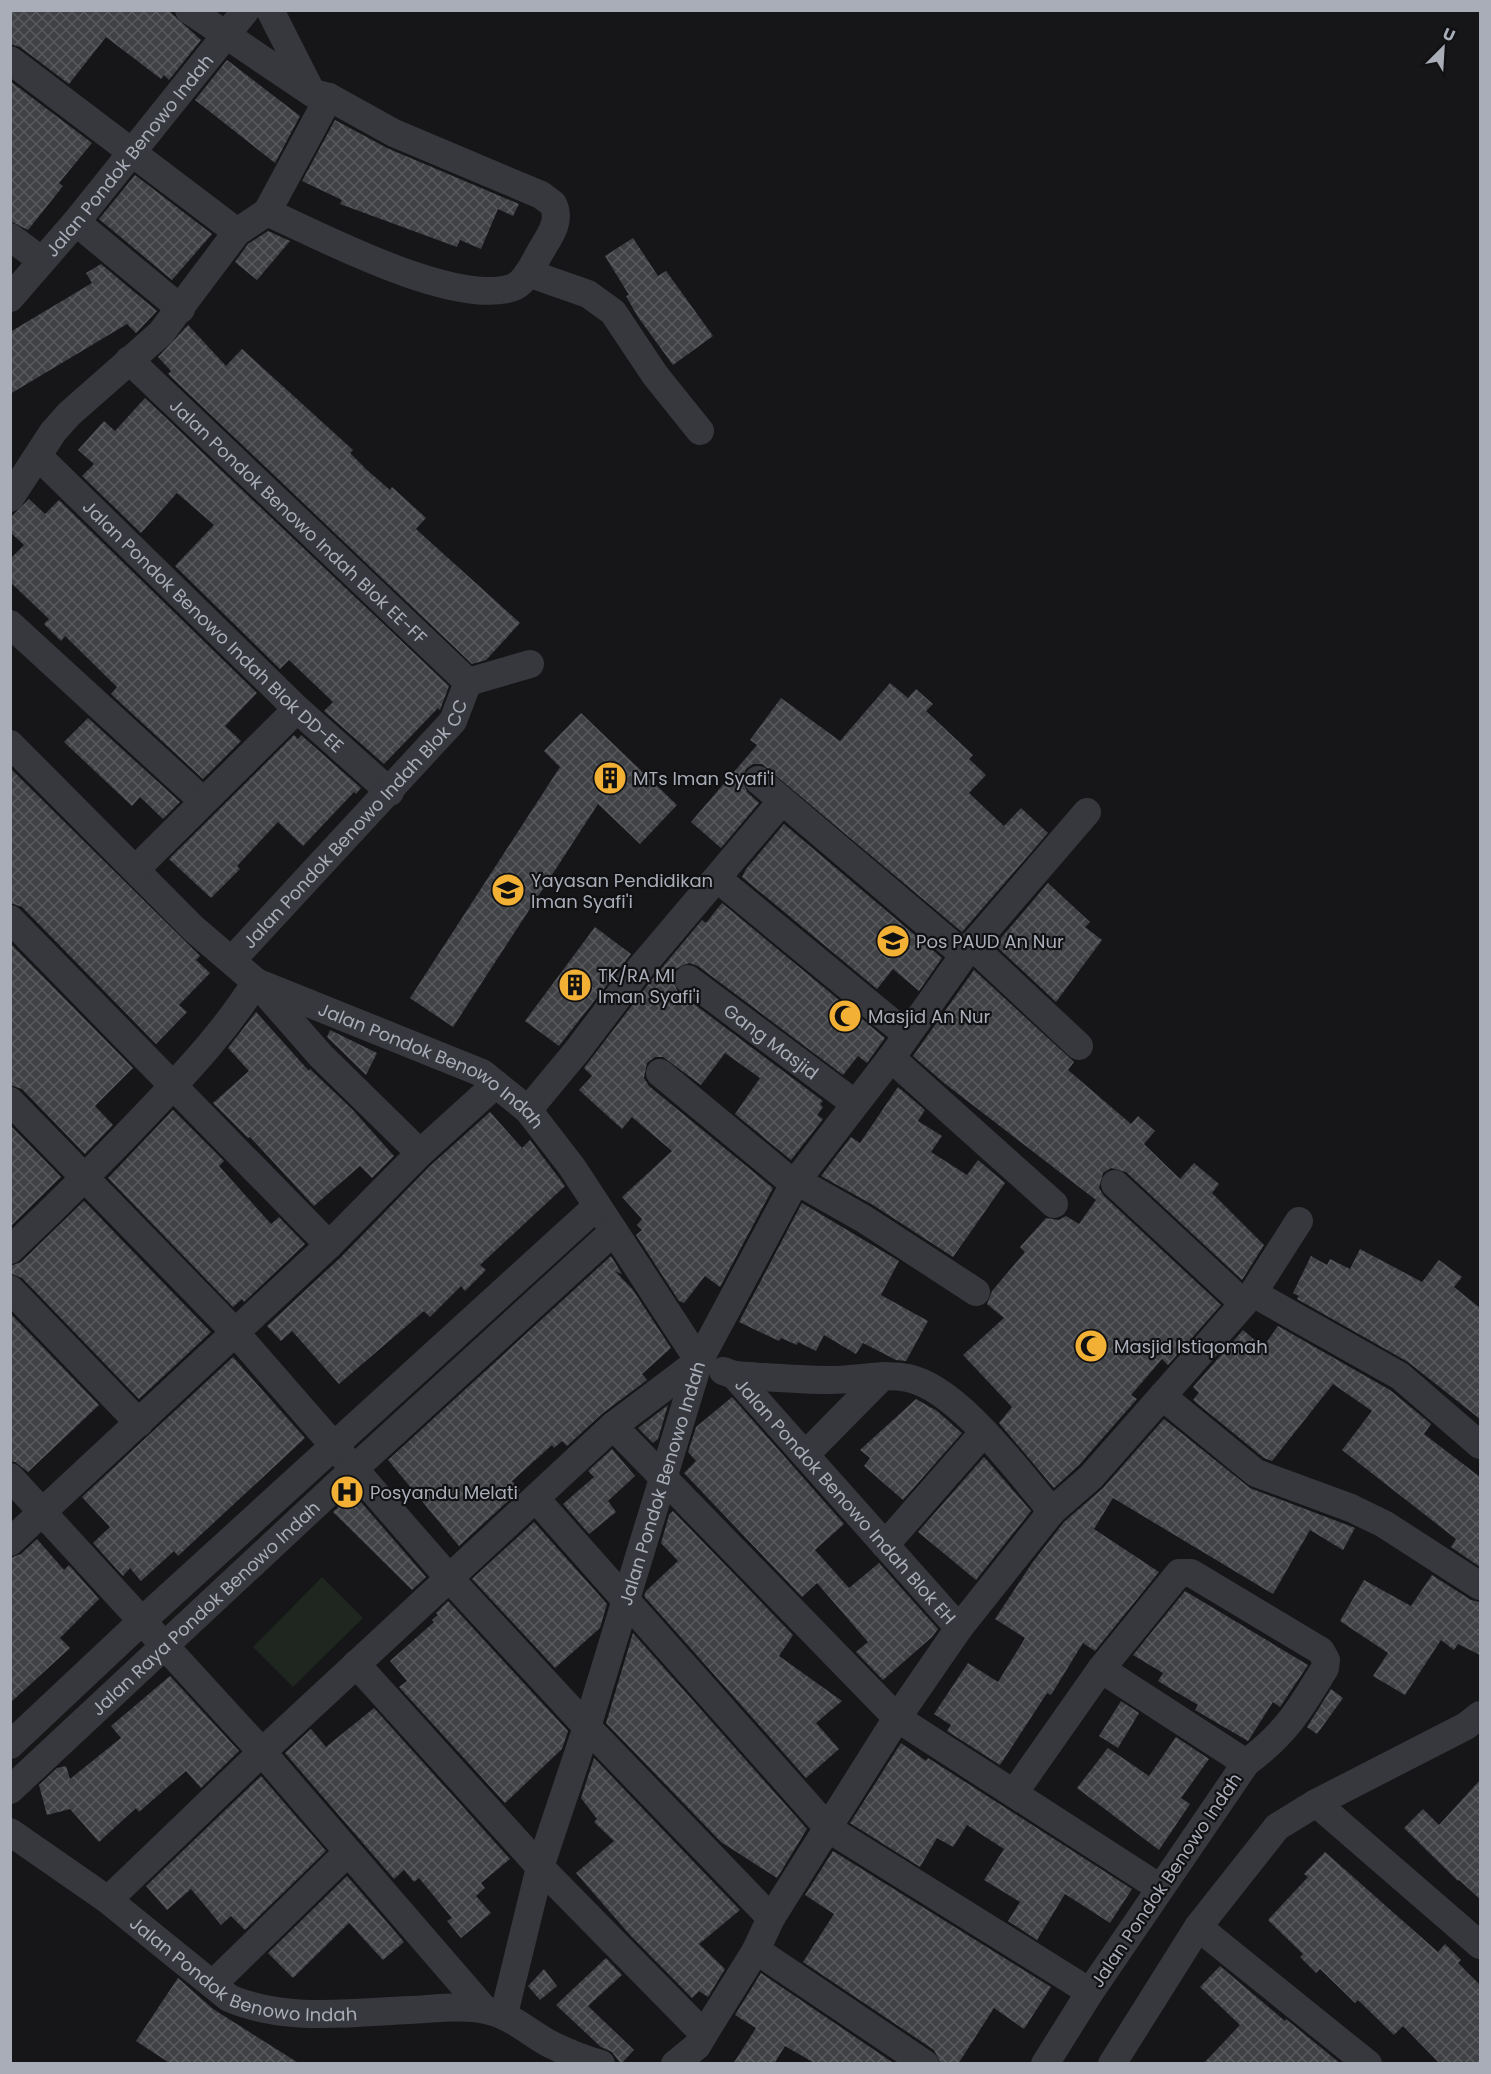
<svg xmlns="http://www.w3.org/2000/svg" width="1491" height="2074" font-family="Poppins,sans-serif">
  <defs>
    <pattern id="building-cross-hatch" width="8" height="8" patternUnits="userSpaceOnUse" patternTransform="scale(1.5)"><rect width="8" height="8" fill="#404145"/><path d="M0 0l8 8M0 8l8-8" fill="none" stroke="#595a5e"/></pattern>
  </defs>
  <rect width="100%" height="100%" fill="#161618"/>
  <path fill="#1e261f" d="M322 1577 363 1618 293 1687 253 1647Z"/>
  <g fill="url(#building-cross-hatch)">
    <path d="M10 10H168L201 40 169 80 164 75 161 79 106 37 69 84 20 47 10 44Z"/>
    <path d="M227 60 300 116 275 163 195 100Z"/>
    <path d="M10 81 92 143 59 183 63 186 28 230 10 221Z"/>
    <path d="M335 120 387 148 519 204 513 216 498 209 481 249 460 240 457 247 340 204 342 200 302 181Z"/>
    <path d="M135 175 212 234 172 280 99 219Z"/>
    <path d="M268 231 290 241 257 280 235 262 248 244Z"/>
    <path d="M633 238 658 276 666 271 713 336 673 365 638 317 626 296 629 295 605 256Z"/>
    <path d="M101 264 157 311 136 333 127 324 10 394V332L92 283 86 273Z"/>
    <path d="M188 325 226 366 242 349 353 450 350 453 367 470 390 490 392 487 426 518 416 529 520 623 486 660 472 664 168 374 171 371 158 357Z"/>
    <path d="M145 398 449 686 440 710 438 708 384 764 324 711 333 702 289 660 280 669 175 566 214 525 177 493 141 533 82 476 94 464 78 450 104 421 115 431Z"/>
    <path d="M29 499 45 514 59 500 257 693 225 726 241 741 203 779 111 694 117 687 65 636 61 641 44 624 49 619 10 582V559L24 545 10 532V518Z"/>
    <path d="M890 683 908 698 916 689 933 704 926 711 973 755 969 759 986 775 969 793 1004 826 1021 808 1048 833 962 932 762 764H753L746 769 742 778 747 792 759 803 721 848 691 822 757 745 750 740 781 698 840 741Z"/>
    <path d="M581 713 677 805 640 844 598 804 453 1027 410 998 560 767 544 751Z"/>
    <path d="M88 718 180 802 163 819 140 797 132 806 64 742Z"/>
    <path d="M294 735 298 739 301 735 361 788 356 794 354 792 303 846 278 822 237 866 240 869 211 898 169 859Z"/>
    <path d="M10 768 200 956 196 960 210 973 179 1005 187 1012 156 1044 22 907 10 903Z"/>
    <path d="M784 824 942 958 919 991 893 969 877 989 742 877 746 869Z"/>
    <path d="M1048 883 1090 922 1085 927 1102 940 1056 1002 995 945Z"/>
    <path d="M722 903 885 1038 867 1063 858 1056 843 1075 698 966 689 963 675 969 672 978 678 992 823 1101 820 1104 823 1107 817 1115 823 1119 791 1160 735 1114 760 1078 725 1053 701 1085 663 1057H655L647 1063 644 1078 649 1086 773 1188 720 1287 705 1276 684 1303 679 1301 636 1235 642 1230 637 1225 642 1219 622 1197 672 1151 632 1117 622 1129 579 1090 592 1076 584 1068 650 982 702 920 706 923Z"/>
    <path d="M595 927 631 954 559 1046 525 1021Z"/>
    <path d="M10 943 133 1068 95 1106 113 1125 85 1154 22 1089 10 1085Z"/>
    <path d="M974 970 1074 1062 1068 1070 1131 1124 1138 1116 1155 1131 1144 1144 1180 1179 1194 1163 1219 1184 1212 1193 1264 1245 1242 1280 1126 1172 1111 1168 1103 1173 1099 1188 1104 1196 1221 1305 1168 1365 1162 1359 1131 1395 1137 1399 1079 1465 1054 1488 999 1423 1012 1407 963 1355 1004 1318 987 1304 992 1291 1025 1252 1020 1247 1046 1218 1059 1220 1066 1216 1079 1224 1096 1200 944 1083 913 1056Z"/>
    <path d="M256 1012 309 1071 310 1069 352 1109 394 1156 372 1178 360 1166 314 1206 250 1137 248 1138 213 1103 249 1071 228 1048Z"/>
    <path d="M330 1030 377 1053 366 1075 327 1037Z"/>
    <path d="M898 1087 925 1110 918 1121 942 1136 931 1152 967 1175 978 1160 1005 1183 953 1257 873 1205 821 1176 851 1137 860 1143Z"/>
    <path d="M173 1110 224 1161 219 1166 271 1224 279 1217 305 1244 244 1302 242 1299 233 1307 108 1178Z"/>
    <path d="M490 1112 522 1148 530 1140 565 1186 480 1265 486 1270 465 1291 461 1286 430 1317 424 1311 339 1384 292 1331 281 1341 267 1326 341 1257 431 1165Z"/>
    <path d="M10 1125 61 1177 10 1227Z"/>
    <path d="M84 1201 211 1332 139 1399 22 1278 10 1273V1266L21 1262Z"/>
    <path d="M802 1203 899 1261 881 1295 928 1321 906 1361 896 1360 863 1343 856 1354 824 1335 816 1351 798 1342 797 1345 781 1338 779 1341 739 1322Z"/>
    <path d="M1360 1249 1422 1282 1439 1260 1462 1277 1454 1287 1480 1308V1419L1408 1362 1297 1299 1299 1296 1293 1293 1311 1256 1327 1265 1330 1259 1350 1269Z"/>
    <path d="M611 1256 622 1274 615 1271 633 1290 671 1348 642 1374 647 1380 603 1413 567 1446 562 1441 554 1448 552 1445 512 1481 520 1490 459 1546 388 1460Z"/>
    <path d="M10 1313 99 1405 28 1472 15 1462 10 1461Z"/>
    <path d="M1278 1326 1390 1390 1431 1424 1424 1434 1480 1477V1567L1451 1547 1456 1539 1342 1450 1372 1411 1333 1384 1272 1461 1264 1458 1193 1400 1199 1393 1193 1387 1243 1330 1263 1347Z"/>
    <path d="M233 1357 305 1438 178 1556 174 1551 141 1581 130 1568 123 1576 93 1543 110 1527 82 1497Z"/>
    <path d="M732 1397 844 1524 815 1550 849 1588 879 1563 938 1629 932 1637 883 1680 856 1652 868 1642 817 1583 802 1597 684 1473 696 1461 688 1452 696 1427Z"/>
    <path d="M916 1399 937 1411 962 1433 903 1500 864 1466 870 1458 860 1450Z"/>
    <path d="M668 1405 658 1439 653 1443 638 1428Z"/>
    <path d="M1164 1419 1250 1488 1355 1528 1343 1550 1310 1530 1273 1594 1113 1498 1094 1529 1159 1572 1095 1651 1083 1643 1051 1695 1047 1693 1000 1765 947 1731 951 1725 934 1714 968 1663 998 1682 1025 1638 995 1619 1032 1563 1064 1522 1103 1488Z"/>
    <path d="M612 1449 635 1476 608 1501 616 1512 589 1534 563 1504 594 1477 588 1471Z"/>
    <path d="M984 1457 1031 1511 976 1580 918 1532Z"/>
    <path d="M353 1493 426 1577 412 1590 333 1512Z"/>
    <path d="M673 1511 793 1635 779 1656 842 1701 816 1723 839 1749 806 1778 644 1596 646 1591 678 1561 661 1543 669 1515Z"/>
    <path d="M534 1522 607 1604 600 1628 555 1668 472 1579Z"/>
    <path d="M37 1539 64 1570 69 1565 99 1599 60 1638 70 1648 10 1703V1558L21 1554Z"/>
    <path d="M1432 1575 1471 1600 1480 1602V1655L1458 1644 1454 1650 1441 1640 1405 1695 1373 1676 1388 1653 1340 1621 1364 1580 1411 1606Z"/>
    <path d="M1185 1591 1308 1665 1280 1707 1273 1702 1248 1741 1195 1710 1198 1705 1158 1681 1163 1673 1133 1655Z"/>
    <path d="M448 1601 568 1731 562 1749 505 1803 399 1687 407 1681 390 1661 434 1622 432 1620 438 1615 436 1613Z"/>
    <path d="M633 1633 807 1829 777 1878 721 1842 606 1723Z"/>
    <path d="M170 1676 239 1751 201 1788 186 1771 139 1812 136 1808 99 1842 70 1809 47 1815 39 1785 57 1768 66 1766 70 1779 121 1738 111 1726Z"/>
    <path d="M1331 1689 1343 1698 1317 1734 1307 1727Z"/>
    <path d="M1121 1701 1139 1713 1118 1748 1099 1736Z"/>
    <path d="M374 1708 510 1859 481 1883 485 1888 476 1896 491 1913 461 1938 447 1921 452 1918 419 1878 414 1882 404 1870 394 1879 285 1753 311 1729 326 1747Z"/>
    <path d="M1176 1737 1209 1759 1181 1798 1190 1804 1159 1850 1077 1788 1108 1748 1149 1776Z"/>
    <path d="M901 1743 926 1761 928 1758 1132 1889 1110 1923 1065 1894 1037 1940 1008 1921 1020 1902 984 1880 1004 1849 967 1825 953 1847 937 1838 920 1867 850 1823Z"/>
    <path d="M594 1758 740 1910 699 1944 725 1969 708 1997 699 1991 692 1998 630 1935 576 1873 614 1841 594 1822 597 1819 581 1798Z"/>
    <path d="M261 1776 326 1851 245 1930 231 1916 221 1925 191 1889 167 1910 146 1886Z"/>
    <path d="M1480 1780V1899L1459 1880 1458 1881 1404 1828 1423 1809 1439 1825Z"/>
    <path d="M833 1851 1051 1987 1024 2029 994 2008 958 2064H941L934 2050 803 1962 834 1914 805 1895Z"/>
    <path d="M1325 1852 1438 1952 1445 1944 1461 1960 1458 1963 1480 1985V2064H1440L1403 2026 1394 2035 1358 2000 1355 2003 1320 1969 1316 1973 1300 1957 1303 1954 1268 1920 1308 1877 1304 1874Z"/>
    <path d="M347 1876 404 1942 383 1960 349 1923 293 1978 268 1953Z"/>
    <path d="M606 1958 622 1975 588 2006 634 2050 621 2064 612 2052 601 2047 556 2005Z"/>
    <path d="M1220 1966 1285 2021 1286 2019 1341 2064H1203L1240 2025 1200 1987Z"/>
    <path d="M544 1969 557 1986 540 2000 528 1986Z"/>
    <path d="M761 1973 895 2064H816L785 2046 774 2064H733L756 2028 735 2015Z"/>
    <path d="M178 1978 213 2009 300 2064H171L136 2041Z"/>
  </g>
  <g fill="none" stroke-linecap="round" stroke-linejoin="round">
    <g stroke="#37383d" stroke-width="28">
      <path d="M189 10 312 93 329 97 394 133 541 195 553 204C562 222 548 238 539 254 533 265 525 284 511 288 453 306 322 237 267 212"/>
      <path d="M270 10 312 93"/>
      <path d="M10 60 237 232"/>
      <path d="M76 222 181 309"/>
      <path d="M10 237 41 260"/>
      <path d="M528 273 588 294 613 312 655 375 700 431"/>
      <path id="s1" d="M10 298 76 222 246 10"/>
      <path id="s2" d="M129 360 468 682"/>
      <path id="s3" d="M39 457 297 709 390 792"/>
      <path d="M10 498 53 432 69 414 161 333 237 232 267 212 329 97"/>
      <path d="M10 624 203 801"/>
      <path d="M468 682 530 664"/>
      <path d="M10 744 194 929 256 982 321 1056 420 1153"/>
      <path d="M758 780 964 955"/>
      <path d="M136 869 297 709"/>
      <path d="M718 879 906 1034"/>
      <path d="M10 919 329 1245"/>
      <path d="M971 945 1079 1046"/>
      <path id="s4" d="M233 959 453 721 468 682"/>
      <path id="s5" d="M688 979 854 1103"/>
      <path d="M891 1058 1054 1204"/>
      <path d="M660 1073 794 1184"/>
      <path d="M10 1101 234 1331 450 1579 587 1727 771 1918"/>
      <path d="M528 1110 577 1051 637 972 782 801"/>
      <path d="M797 1181 864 1219 976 1292"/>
      <path d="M1115 1184 1243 1303"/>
      <path id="s6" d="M10 1250C60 1203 108 1155 155 1105 192 1066 228 1027 256 982L482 1073 528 1110 572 1167 699 1361"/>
      <path d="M10 1289 139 1423"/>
      <path d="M1253 1293 1400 1376 1480 1445"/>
      <path id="s7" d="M723 1371 734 1375 959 1628"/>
      <path d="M1162 1396 1256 1473 1351 1508 1384 1524 1480 1586"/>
      <path d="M613 1426 897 1718 1160 1888"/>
      <path d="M805 1455 883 1376"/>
      <path d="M10 1477 262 1752 484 2009"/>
      <path d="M536 1499 829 1829 1090 1992"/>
      <path d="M1052 1511 1091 1477 1253 1293 1299 1221"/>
      <path d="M10 1542 329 1245 420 1153 496 1084"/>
      <path d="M885 1545 984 1432"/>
      <path d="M356 1664 540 1867 704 2034"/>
      <path d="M1101 1669 1246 1763"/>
      <path d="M10 1745 143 1620 597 1206"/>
      <path id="s8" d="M10 1790 354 1469 614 1231"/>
      <path d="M1014 1793 1101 1669 1179 1573H1191L1321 1651 1326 1660 1325 1668C1299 1711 1286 1733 1246 1763L1090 1992 1045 2064"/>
      <path d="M1316 1803 1480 1945"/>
      <path id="s9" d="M10 1832 108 1900 229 1998C284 2022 350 2013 409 2010 434 2009 461 2005 486 2010 511 2015 528 2032 550 2044 566 2052 583 2059 601 2064"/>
      <path d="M108 1900 262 1752 613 1426 699 1361"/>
      <path d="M1198 1927 1368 2064"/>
      <path d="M756 1950 925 2064"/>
      <path d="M213 1984 348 1852"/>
      <path id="s10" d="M504 2014 540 1867 587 1727 699 1361 794 1184 891 1058 964 955 1087 812"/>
      <path d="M675 2064 697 2046 704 2034 756 1950 771 1918 897 1718 959 1628 1052 1511C1018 1472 959 1389 908 1378 884 1373 856 1380 830 1380 798 1380 766 1377 734 1375"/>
      <path d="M1112 2064 1198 1927 1277 1827 1316 1803 1466 1726 1480 1715"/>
    </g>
  </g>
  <defs>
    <symbol id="building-disc" viewBox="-11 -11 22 22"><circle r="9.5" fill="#f2b134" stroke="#111113"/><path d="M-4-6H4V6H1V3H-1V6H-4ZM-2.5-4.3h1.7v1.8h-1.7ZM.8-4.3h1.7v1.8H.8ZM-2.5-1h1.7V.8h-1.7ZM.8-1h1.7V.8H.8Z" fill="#111"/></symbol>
    <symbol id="school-disc" viewBox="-11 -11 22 22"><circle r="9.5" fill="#f2b134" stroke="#111113"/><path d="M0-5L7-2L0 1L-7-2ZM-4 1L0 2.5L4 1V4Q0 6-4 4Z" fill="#111"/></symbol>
    <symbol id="mosque-disc" viewBox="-11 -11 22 22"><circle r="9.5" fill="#f2b134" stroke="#111113"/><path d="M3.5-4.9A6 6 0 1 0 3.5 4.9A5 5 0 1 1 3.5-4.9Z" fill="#111"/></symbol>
    <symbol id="hospital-disc" viewBox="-11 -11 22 22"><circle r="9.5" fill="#f2b134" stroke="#111113"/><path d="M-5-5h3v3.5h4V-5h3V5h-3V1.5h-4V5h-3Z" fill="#111"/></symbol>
  </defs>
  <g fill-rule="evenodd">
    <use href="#building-disc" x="591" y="759" width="38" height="38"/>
    <use href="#school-disc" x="489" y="871" width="38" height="38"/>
    <use href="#school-disc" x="874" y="922" width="38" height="38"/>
    <use href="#building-disc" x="556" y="966" width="38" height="38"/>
    <use href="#mosque-disc" x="826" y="997" width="38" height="38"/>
    <use href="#mosque-disc" x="1072" y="1327" width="38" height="38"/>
    <use href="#hospital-disc" x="328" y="1473" width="38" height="38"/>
  </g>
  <g text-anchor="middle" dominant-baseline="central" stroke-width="4.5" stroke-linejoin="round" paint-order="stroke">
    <g font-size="18" fill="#a8adb8" stroke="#111113">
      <text stroke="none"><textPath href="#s1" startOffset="186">Jalan Pondok Benowo Indah</textPath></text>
      <text stroke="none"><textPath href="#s2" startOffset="234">Jalan Pondok Benowo Indah Blok EE-FF</textPath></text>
      <text stroke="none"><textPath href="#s3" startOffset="243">Jalan Pondok Benowo Indah Blok DD-EE</textPath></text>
      <text stroke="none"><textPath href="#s4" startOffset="183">Jalan Pondok Benowo Indah Blok CC</textPath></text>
      <text stroke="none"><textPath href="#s5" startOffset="104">Gang Masjid</textPath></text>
      <text stroke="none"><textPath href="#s6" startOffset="560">Jalan Pondok Benowo Indah</textPath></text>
      <text stroke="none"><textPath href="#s10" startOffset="554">Jalan Pondok Benowo Indah</textPath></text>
      <text stroke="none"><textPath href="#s7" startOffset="180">Jalan Pondok Benowo Indah Blok EH</textPath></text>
      <text stroke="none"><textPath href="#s8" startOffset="267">Jalan Raya Pondok Benowo Indah</textPath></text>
      <text transform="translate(1166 1880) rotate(-56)">Jalan Pondok Benowo Indah</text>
      <text stroke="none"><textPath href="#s9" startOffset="278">Jalan Pondok Benowo Indah</textPath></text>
    </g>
    <g font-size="18" fill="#a8adb8" stroke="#111113" text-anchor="start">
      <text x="633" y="778">MTs Iman Syafi'i</text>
      <text x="531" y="880">Yayasan Pendidikan<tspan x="531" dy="21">Iman Syafi'i</tspan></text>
      <text x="916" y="941">Pos PAUD An Nur</text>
      <text x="598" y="975">TK/RA MI<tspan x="598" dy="21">Iman Syafi'i</tspan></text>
      <text x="868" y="1016">Masjid An Nur</text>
      <text x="1114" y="1346">Masjid Istiqomah</text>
      <text x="370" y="1492">Posyandu Melati</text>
    </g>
  </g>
  <rect width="1491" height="2074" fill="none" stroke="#a8adb8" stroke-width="24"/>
  <g transform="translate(1443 48) rotate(24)" stroke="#111113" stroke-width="4.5" paint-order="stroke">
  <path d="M0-4.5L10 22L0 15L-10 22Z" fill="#a8adb8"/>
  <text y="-9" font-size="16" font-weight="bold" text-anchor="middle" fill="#a8adb8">U</text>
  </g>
</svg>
